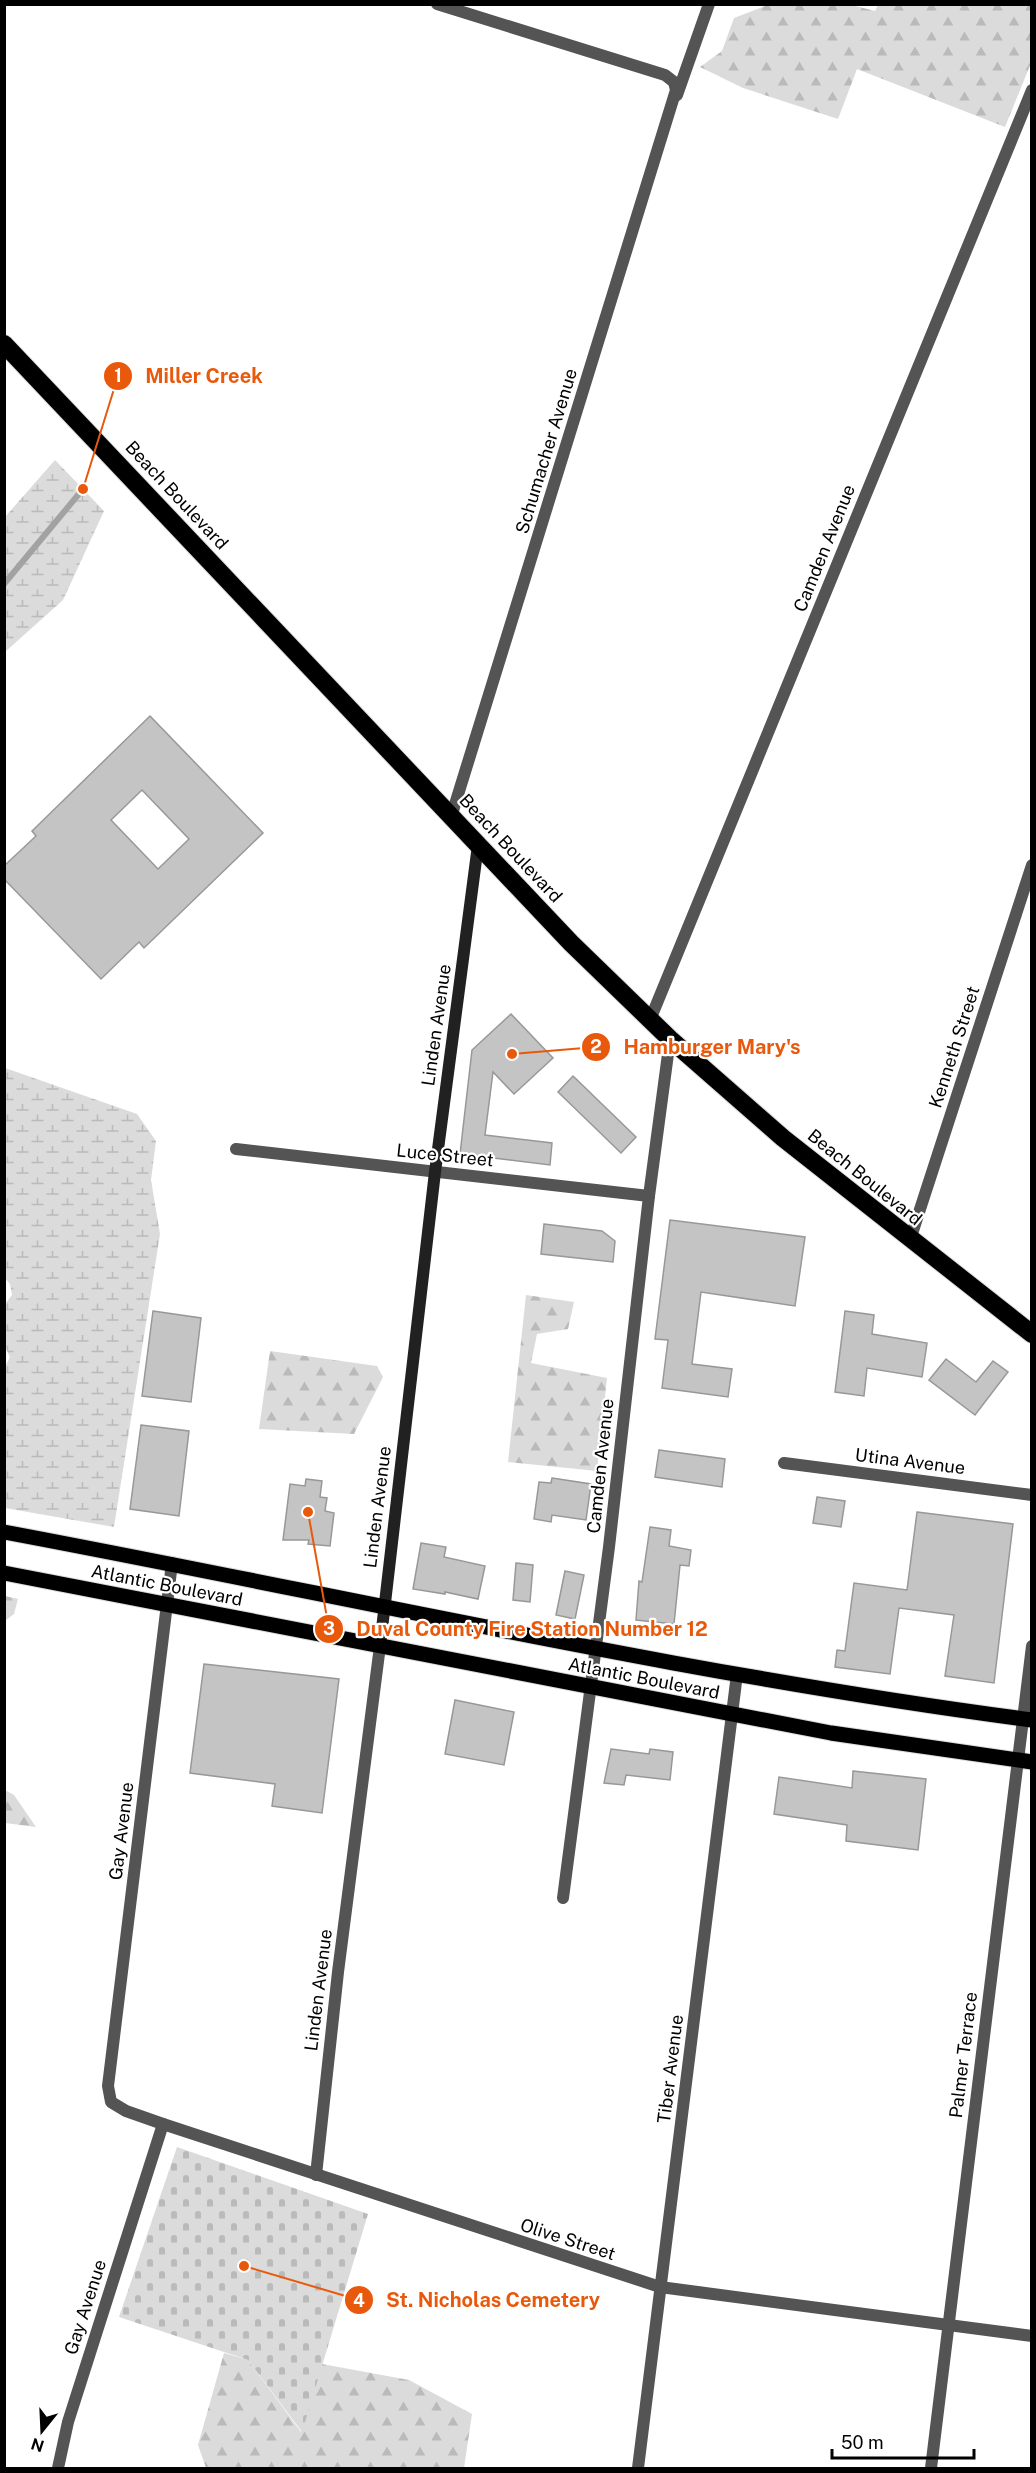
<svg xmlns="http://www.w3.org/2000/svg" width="1036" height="2473" font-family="'Public Sans',sans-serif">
  <defs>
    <pattern id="forest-firs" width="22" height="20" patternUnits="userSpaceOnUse" patternTransform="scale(1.5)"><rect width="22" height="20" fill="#dbdbdb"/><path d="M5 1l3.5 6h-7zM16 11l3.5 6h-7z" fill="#bababa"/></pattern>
    <pattern id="wetland-marsh" width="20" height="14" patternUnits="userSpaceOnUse" patternTransform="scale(1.5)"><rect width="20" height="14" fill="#dbdbdb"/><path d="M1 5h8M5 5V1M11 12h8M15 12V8" fill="none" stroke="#bababa"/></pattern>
    <pattern id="cemetery-stones" width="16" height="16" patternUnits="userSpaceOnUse" patternTransform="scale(1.5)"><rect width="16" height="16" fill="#dbdbdb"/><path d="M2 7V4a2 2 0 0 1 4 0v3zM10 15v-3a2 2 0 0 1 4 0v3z" fill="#bababa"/></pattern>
  </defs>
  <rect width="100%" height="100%" fill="#fff"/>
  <g fill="url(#forest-firs)">
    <path d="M878 5H1031V63L1005 127 857 69 838 119 743 88 700 67 722 51 734 18 768 5H852L875 11Z"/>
    <path d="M526 1295 574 1302 568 1329 537 1334 531 1363 607 1378 597 1471 508 1462Z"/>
    <path d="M270 1351 377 1366 383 1377 354 1434 259 1429Z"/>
    <path d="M5 1596 18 1599 14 1614 5 1621Z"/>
    <path d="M5 1790 14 1795 36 1827 5 1823Z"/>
    <path d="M224 2353 248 2360 301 2432 322 2364 409 2380 472 2414 464 2468H206L198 2445Z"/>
  </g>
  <g fill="url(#wetland-marsh)">
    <path d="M55 460 104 511 63 600 5 652V517Z"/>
    <path d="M5 1068 137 1114 156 1141 151 1180 160 1234 114 1527 5 1508 4 1369 10 1357 5 1347 4 1305 12 1295 10 1284 4 1277Z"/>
  </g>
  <path fill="url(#cemetery-stones)" d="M177 2147 368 2214 302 2432 248 2360 119 2317Z"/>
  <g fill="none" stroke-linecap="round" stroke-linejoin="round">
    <path stroke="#a2a2a2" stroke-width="6" d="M4 584 83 489"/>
  </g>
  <g fill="#c4c4c4" stroke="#989898" stroke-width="1.5" fill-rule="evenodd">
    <path d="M150 716 263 833 144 948 139 942 101 979 4 879V866L36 836 32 831ZM142 790 189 839 158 869 111 820Z"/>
    <path d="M511 1014 553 1058 514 1094 493 1072 485 1135 552 1143 550 1165 460 1154 472 1050Z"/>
    <path d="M573 1076 636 1137 621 1153 558 1092Z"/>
    <path d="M670 1220 805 1237 795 1306 701 1292 692 1364 732 1369 728 1397 662 1388 668 1340 655 1339Z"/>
    <path d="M544 1224 602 1231 615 1241 613 1262 541 1254Z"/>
    <path d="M153 1311 201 1318 191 1402 142 1396Z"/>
    <path d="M845 1311 874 1315 872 1334 927 1343 922 1377 867 1368 864 1396 835 1392Z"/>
    <path d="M946 1359 976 1382 993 1361 1008 1372 975 1415 929 1380Z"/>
    <path d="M141 1425 189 1431 179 1516 130 1509Z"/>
    <path d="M659 1450 725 1459 722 1487 655 1477Z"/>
    <path d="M552 1478 591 1484 586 1520 552 1515 551 1522 534 1519 539 1482 551 1483Z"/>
    <path d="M306 1479 322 1481 320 1497 327 1498 325 1511 334 1513 330 1546 308 1544 309 1540H283L290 1484 305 1486Z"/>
    <path d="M817 1497 845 1501 841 1527 813 1523Z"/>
    <path d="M917 1512 1013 1524 994 1683 945 1676 954 1615 899 1608 890 1674 835 1667 837 1650 845 1651 854 1583 907 1590Z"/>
    <path d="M650 1527 671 1530 669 1546 691 1550 689 1566 680 1565 674 1624 636 1620 639 1581 642 1582Z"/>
    <path d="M421 1543 446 1547 444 1557 485 1566 478 1599 445 1592V1594L413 1589Z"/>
    <path d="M516 1563 533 1565 530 1602 513 1600Z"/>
    <path d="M565 1571 584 1575 575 1619 556 1615Z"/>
    <path d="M204 1664 339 1679 322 1813 272 1806 275 1784 190 1773Z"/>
    <path d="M455 1700 514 1712 504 1765 445 1754Z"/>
    <path d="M611 1749 649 1754 650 1749 673 1752 670 1780 626 1775 624 1785 604 1783Z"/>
    <path d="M853 1771 926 1779 918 1850 846 1841 847 1825 774 1814 779 1777 852 1788Z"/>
  </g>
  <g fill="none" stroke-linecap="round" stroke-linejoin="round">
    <defs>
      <g id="primary">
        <path d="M4 1532C346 1596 686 1675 1032 1720"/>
        <path d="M4 1573 831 1733 1032 1762"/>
      </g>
      <path id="highway" d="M4 344 571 943 670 1039 783 1138 1032 1334"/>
    </defs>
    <use href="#primary" stroke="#dbdbdb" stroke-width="17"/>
    <use href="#highway" stroke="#dbdbdb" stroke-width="20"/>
    <g stroke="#545454" stroke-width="12">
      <path d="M437 4 665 75 674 82 676 90 452 814"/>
      <path d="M677 95 709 4"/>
      <path d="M650 1020 1032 90"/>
      <path d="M236 1149 649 1196"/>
      <path d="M910 1240 1032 865"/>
      <path d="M784 1463 1032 1495"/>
      <path d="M172 1563 108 2086 111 2102 126 2111 163 2124 660 2287 1032 2336"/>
      <path d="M563 1898 609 1547 649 1196 670 1039"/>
      <path d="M316 2175 338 1972 380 1646"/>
      <path d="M58 2468 68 2422 163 2124"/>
      <path d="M638 2468 737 1674"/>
      <path d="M931 2468 1032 1646"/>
    </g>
    <path stroke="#212121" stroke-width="12" d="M380 1646 435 1172 478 845"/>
    <use href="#primary" stroke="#000" stroke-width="15"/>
    <use href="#highway" stroke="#000" stroke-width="18"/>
  </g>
  <g text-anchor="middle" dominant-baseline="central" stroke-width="4.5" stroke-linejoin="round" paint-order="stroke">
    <g font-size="18" fill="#000" stroke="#fff">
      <text transform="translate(546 451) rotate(-73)">Schumacher Avenue</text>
      <text transform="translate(177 495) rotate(47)">Beach Boulevard</text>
      <text transform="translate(824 548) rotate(-68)">Camden Avenue</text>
      <text transform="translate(511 848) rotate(47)">Beach Boulevard</text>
      <text transform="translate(436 1025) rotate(-82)">Linden Avenue</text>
      <text transform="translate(954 1047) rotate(-72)">Kenneth Street</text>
      <text transform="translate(445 1155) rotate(6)">Luce Street</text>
      <text transform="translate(865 1177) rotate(39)">Beach Boulevard</text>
      <text transform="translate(910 1461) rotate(7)">Utina Avenue</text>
      <text transform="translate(600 1466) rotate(-84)">Camden Avenue</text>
      <text transform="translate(377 1507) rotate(-83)">Linden Avenue</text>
      <text transform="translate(167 1585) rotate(11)">Atlantic Boulevard</text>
      <text transform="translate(644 1678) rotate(11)">Atlantic Boulevard</text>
      <text transform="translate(121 1831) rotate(-83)">Gay Avenue</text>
      <text transform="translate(318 1990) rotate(-83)">Linden Avenue</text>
      <text transform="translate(963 2055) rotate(-83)">Palmer Terrace</text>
      <text transform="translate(670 2069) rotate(-83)">Tiber Avenue</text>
      <text transform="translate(568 2239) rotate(18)">Olive Street</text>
      <text transform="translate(85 2307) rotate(-72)">Gay Avenue</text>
    </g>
  </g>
  <path fill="none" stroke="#e8590c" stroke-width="2" d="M83 489L118 376M512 1054L596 1047M308 1512L329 1629M244 2266L359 2300"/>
  <g fill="#e8590c" stroke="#fff" stroke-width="2">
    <circle cx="83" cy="489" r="6"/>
    <circle cx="512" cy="1054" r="6"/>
    <circle cx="308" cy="1512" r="6"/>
    <circle cx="244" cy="2266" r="6"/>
    <circle cx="118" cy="376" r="15"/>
    <circle cx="596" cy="1047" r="15"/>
    <circle cx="329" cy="1629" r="15"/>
    <circle cx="359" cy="2300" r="15"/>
  </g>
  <g font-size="18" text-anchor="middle" font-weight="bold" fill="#fff">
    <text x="118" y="382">1</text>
    <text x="596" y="1053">2</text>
    <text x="329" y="1635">3</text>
    <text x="359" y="2307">4</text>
  </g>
  <g font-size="20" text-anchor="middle" font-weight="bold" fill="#e8590c" stroke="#fff" stroke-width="4.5" stroke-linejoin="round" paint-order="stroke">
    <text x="204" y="383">Miller Creek</text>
    <text x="712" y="1054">Hamburger Mary's</text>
    <text x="532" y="1636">Duval County Fire Station Number 12</text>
    <text x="493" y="2307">St. Nicholas Cemetery</text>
  </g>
  <rect width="1036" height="2473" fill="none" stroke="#000000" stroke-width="12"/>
  <g transform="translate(42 2431) rotate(198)" stroke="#ffffff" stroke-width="4.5" paint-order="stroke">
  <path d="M0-4.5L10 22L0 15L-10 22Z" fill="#000000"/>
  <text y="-9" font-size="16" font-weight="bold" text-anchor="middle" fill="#000000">N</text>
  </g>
  <path d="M832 2449v9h142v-9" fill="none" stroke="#000000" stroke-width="3"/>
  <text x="841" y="2449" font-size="18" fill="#000000" stroke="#ffffff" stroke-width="4.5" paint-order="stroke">50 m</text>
</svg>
